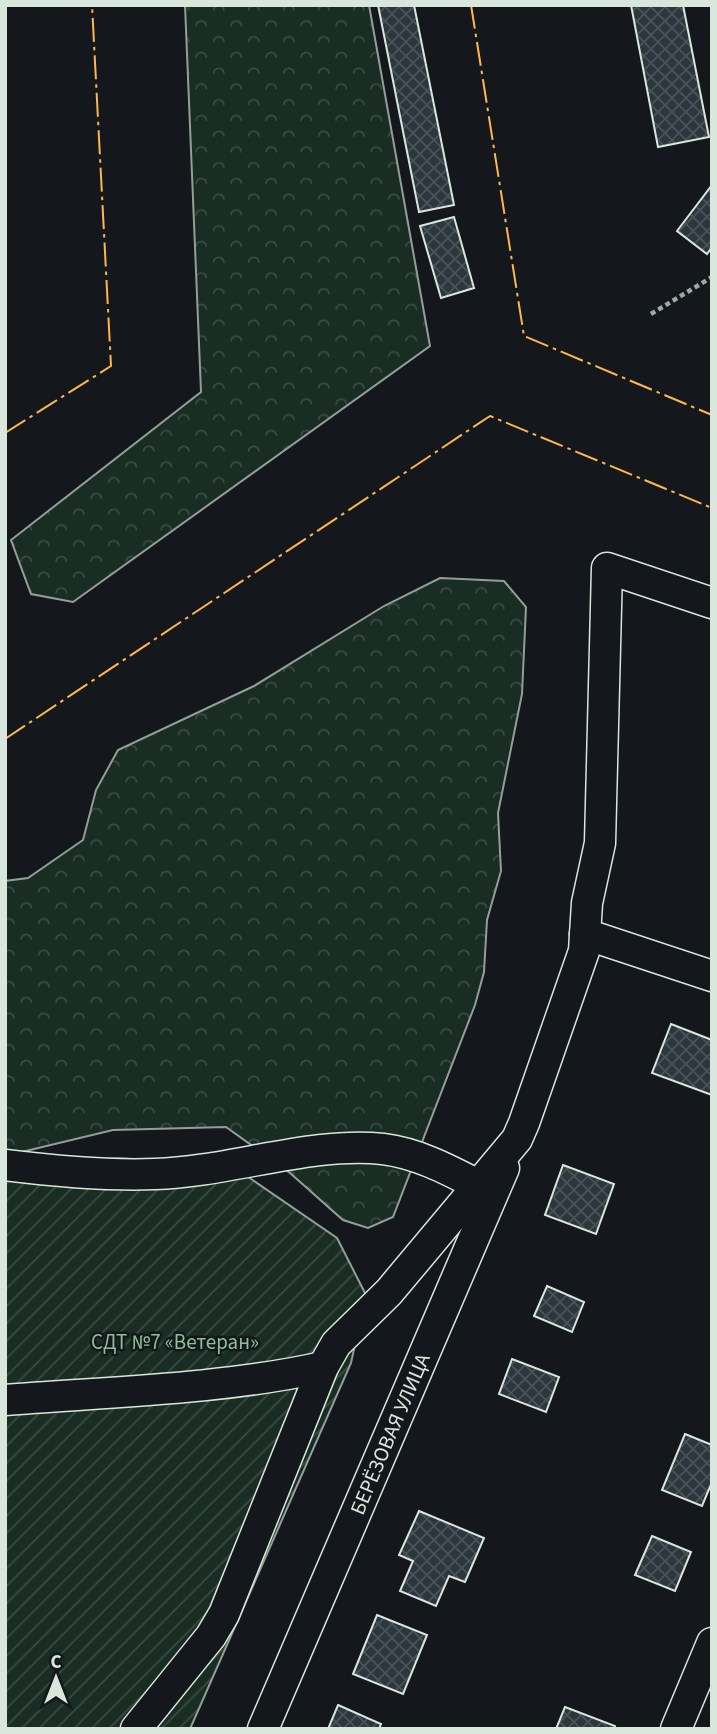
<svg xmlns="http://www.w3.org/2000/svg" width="717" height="1734" font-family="'Source Sans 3',sans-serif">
  <defs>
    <pattern id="forest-crowns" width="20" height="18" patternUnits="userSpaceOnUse" patternTransform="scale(1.75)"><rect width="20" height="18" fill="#1a2d24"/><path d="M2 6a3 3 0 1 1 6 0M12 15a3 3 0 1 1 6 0" fill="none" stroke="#3b4b43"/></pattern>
    <pattern id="garden-furrows" width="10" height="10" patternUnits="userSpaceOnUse" patternTransform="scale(1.75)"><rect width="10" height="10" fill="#1a2d24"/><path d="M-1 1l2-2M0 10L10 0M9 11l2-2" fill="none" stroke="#3b4b43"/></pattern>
    <pattern id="building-cross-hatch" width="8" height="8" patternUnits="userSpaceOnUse" patternTransform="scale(1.75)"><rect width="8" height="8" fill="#2c363c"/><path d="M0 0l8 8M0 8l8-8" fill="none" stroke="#4a5358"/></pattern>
  </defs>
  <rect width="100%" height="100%" fill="#14181c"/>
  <g fill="url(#forest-crowns)" stroke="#939e99" stroke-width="2">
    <path d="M185 5H369L430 346 73 602 31 594 11 540 201 392Z"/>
    <path d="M440 578 504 581 526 607 522 694 498 813 501 871 487 920 484 972 475 1005 393 1217 368 1228 343 1220 290 1173 226 1127 113 1130 5 1156V881L28 878 83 840 96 790 118 750 254 686 384 606Z"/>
  </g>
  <path fill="url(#garden-furrows)" stroke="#939e99" stroke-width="2" d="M5 1170H238L337 1238 366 1295 351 1363 190 1729H5Z"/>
  <g fill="url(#building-cross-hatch)" stroke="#d8e6dc" stroke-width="2">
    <path d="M378 5H414L454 205 419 212Z"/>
    <path d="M631 5H683L709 137 658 147Z"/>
    <path d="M712 185V247L707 254 677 231Z"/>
    <path d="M454 217 474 288 441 298 420 226Z"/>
    <path d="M671 1024 712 1040V1095L652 1073Z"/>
    <path d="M563 1165 614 1184 596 1234 545 1215Z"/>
    <path d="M547 1286 584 1302 572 1332 534 1316Z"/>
    <path d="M512 1359 559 1377 546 1412 499 1394Z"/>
    <path d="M685 1434 712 1445V1482L702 1506 662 1490Z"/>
    <path d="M419 1511 484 1538 465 1582 449 1576 436 1606 400 1591 413 1561 399 1555Z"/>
    <path d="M652 1536 691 1552 675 1591 635 1575Z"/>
    <path d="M377 1615 427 1635 403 1694 353 1674Z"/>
    <path d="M338 1705 381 1724 379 1729H328Z"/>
    <path d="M565 1707 615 1726 614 1729H556Z"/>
  </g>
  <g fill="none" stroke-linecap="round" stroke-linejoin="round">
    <defs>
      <g id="minor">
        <path d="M585 934 712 976"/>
        <path d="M5 1165C54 1171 105 1176 155 1174 229 1172 312 1141 383 1149 417 1153 449 1170 478 1185"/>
        <path d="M5 1400C107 1392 225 1389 323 1367"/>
        <path d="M136 1729 211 1636 224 1614 323 1367 336 1344 389 1292 517 1139 524 1123 584 951 587 903 600 843 607 568 712 603"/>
        <path d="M263 1729 504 1168"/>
        <path d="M676 1729 712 1643"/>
      </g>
    </defs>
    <use href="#minor" stroke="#d8e6dc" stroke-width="33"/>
    <path stroke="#9da8a2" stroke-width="4.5" stroke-dasharray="5 3.5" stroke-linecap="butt" d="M651 314 712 277"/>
    <use href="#minor" stroke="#14181c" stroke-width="30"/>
    <g stroke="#ffb74d" stroke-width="2" stroke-dasharray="24 5 3.5 5" stroke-linecap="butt">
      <path d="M471 5 524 336 712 415"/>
      <path d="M5 433 111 366 92 5"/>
      <path d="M5 739 490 416 712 508"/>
    </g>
  </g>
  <g text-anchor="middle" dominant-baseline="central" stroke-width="5" stroke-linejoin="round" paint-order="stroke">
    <g font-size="21" fill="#8ac095" stroke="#14181c">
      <text x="175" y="1342">СДТ №7 «Ветеран»</text>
    </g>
    <g font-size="21" fill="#d8e6dc" stroke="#14181c">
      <text transform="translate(390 1434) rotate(-67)">БЕРЁЗОВАЯ УЛИЦА</text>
    </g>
  </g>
  <rect width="717" height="1734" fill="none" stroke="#d8e6dc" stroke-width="14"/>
  <g transform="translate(56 1678)" stroke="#14181c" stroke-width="5" paint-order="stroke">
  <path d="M0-5L12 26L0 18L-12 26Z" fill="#d8e6dc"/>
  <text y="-10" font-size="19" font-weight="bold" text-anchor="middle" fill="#d8e6dc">С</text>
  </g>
</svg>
